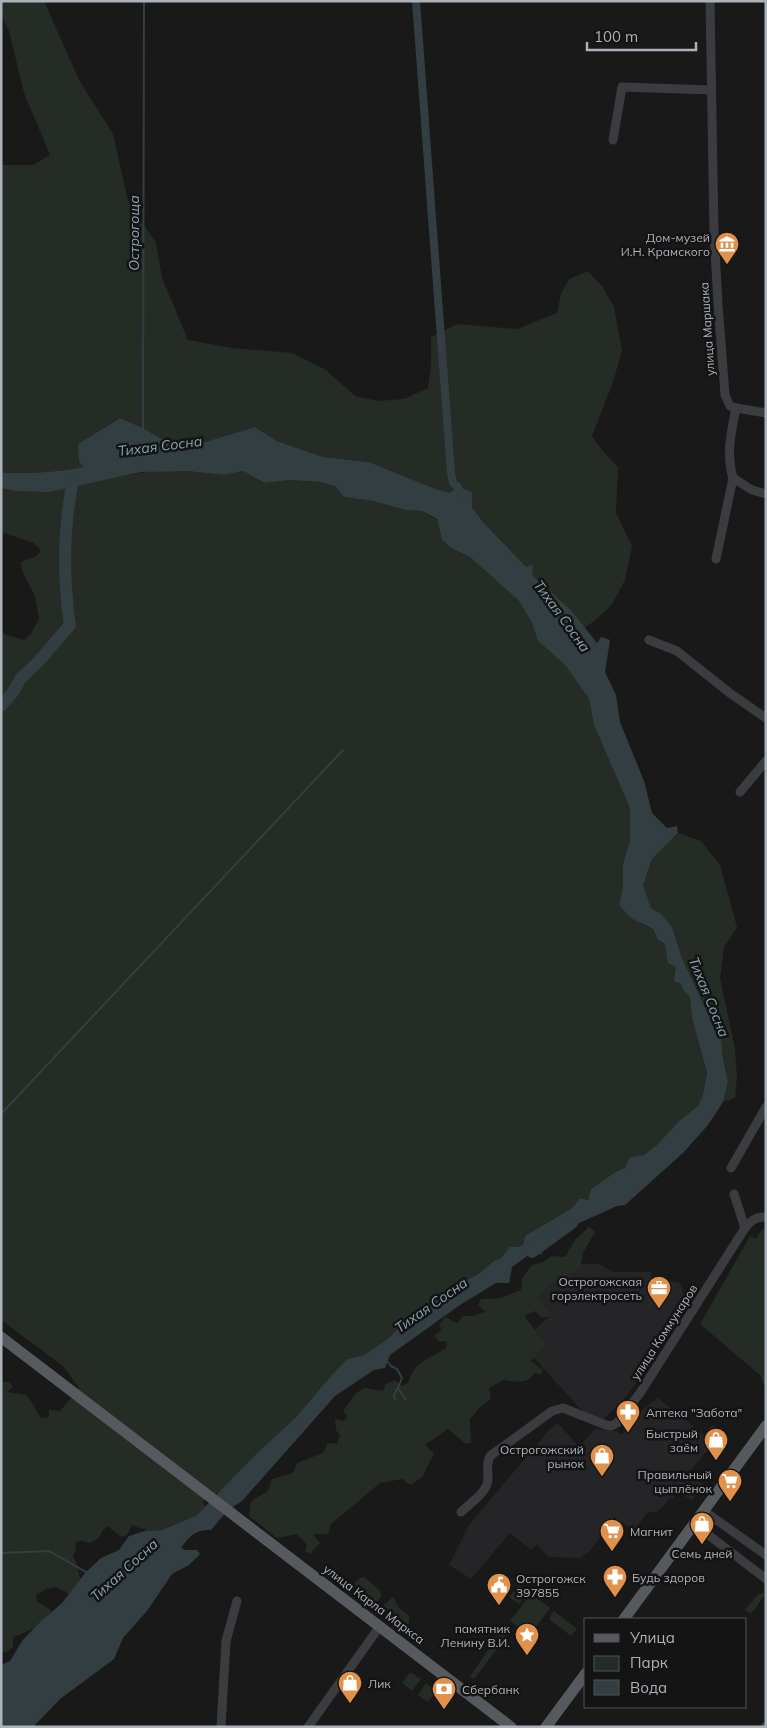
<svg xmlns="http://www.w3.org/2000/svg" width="767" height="1728" font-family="Mulish,sans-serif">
  <rect width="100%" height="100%" fill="#19191a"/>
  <g fill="#252527">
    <path d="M581 1264H599L612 1272H651V1278L680 1283 684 1296 691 1300 629 1393 603 1420 585 1414 534 1358 547 1346 534 1330 550 1316 539 1296 556 1281 580 1269Z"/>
    <path d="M658 1398 704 1435 712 1425 722 1432 689 1473 703 1485 692 1501 678 1491 673 1499 670 1497 664 1506 656 1512H648L634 1531 614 1517 590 1551 581 1558 548 1557 537 1544 531 1550 510 1533 471 1579 449 1565 469 1525 549 1430 558 1423 579 1447 595 1429 616 1431 622 1435 642 1410Z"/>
  </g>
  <g fill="#252c25">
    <path d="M1 1H44L79 80 113 134 128 201 156 243 162 278 188 340 233 348 292 353 326 370 355 396 378 401 404 399 428 388 431 366V337L457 324 517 329 557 313 561 294 569 279 588 271 602 286 614 307 622 351 613 382 592 436 602 450 618 467 616 513 632 546 625 580 612 604 599 617 585 628 571 610 531 574 483 522 472 507 450 493 433 488 369 462 323 457 277 441 255 427 198 444 160 438 143 428 120 418 78 444 84 467C56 473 29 473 1 473V165H33L50 155 24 93 9 31 1 15Z"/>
    <path d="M187 471 224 475 243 471 265 483 290 480 320 482 335 486 344 497 373 501 405 510 422 511 437 520 442 540 451 548 470 557 519 601 531 621 538 641 565 665 589 699 594 725 630 807V840L623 864V887L619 905 645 926 653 929 658 940 665 944 676 967 683 990 690 997 692 1018 707 1073 703 1094 698 1106 680 1120 658 1144 644 1155 630 1157 625 1168C612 1172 603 1182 591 1189L588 1200 580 1198 572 1208 525 1236 523 1245 518 1247 510 1248 500 1259 495 1260 480 1273 460 1284 403 1323 389 1338 364 1355 347 1359 330 1377 297 1416 254 1456 220 1492 203 1501 205 1507 197 1515 162 1530 145 1531 146 1528 142 1529 132 1525 127 1535 121 1537 108 1526 102 1531 99 1538 90 1543 82 1541 75 1542 76 1548 73 1556C78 1563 77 1571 81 1579L69 1594 56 1587 46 1589 36 1595 37 1601 52 1611 33 1629 13 1637V1647L6 1652H1V1382H9L13 1387 7 1392 27 1395 41 1418 49 1417V1410L60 1411 79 1388 63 1366 1 1320V633L24 640 30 635 39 619 35 596 22 571 21 562 37 556 41 550 34 543 1 532V488C48 497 94 479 140 473 155 470 171 471 187 471Z"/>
    <path d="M678 833 701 841 720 865 737 927 724 947 720 978 735 1049 737 1076 735 1098 723 1102 728 1082 723 1058 721 1037 709 1016 682 958 672 927 661 914 651 908 643 885 652 859Z"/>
    <path d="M589 1227 595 1232 583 1253 580 1269 556 1281 539 1296 551 1316 542 1318 535 1311 524 1316 547 1346 531 1361 543 1370 540 1375 535 1372C529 1385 515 1382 503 1380L489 1388 491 1399 479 1408 470 1419 471 1443 466 1444 448 1429 425 1445 434 1453 422 1477 411 1485 402 1479 380 1483 331 1524 328 1534H313L320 1543 310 1554 305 1551 307 1546 304 1541 297 1534 277 1538 249 1516 251 1501 268 1491 272 1479 293 1473 297 1463 323 1453 328 1443 337 1444 340 1435 336 1430 335 1419 344 1421 347 1416 343 1411 356 1393 364 1388 383 1391 386 1384 395 1380 401 1386 408 1383C416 1359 427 1361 446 1348L447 1341 440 1342 434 1336 442 1330 439 1325 445 1317 457 1323 463 1316H473L485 1312 478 1305 481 1299 500 1298 521 1290 522 1278 532 1265 543 1262 551 1256 565 1257 575 1240Z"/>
    <path d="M762 1229 766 1231V1391L760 1375 700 1324 750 1236 756 1239Z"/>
    <path d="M364 1577C373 1586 391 1593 374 1604L367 1601 355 1589 354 1584 360 1578Z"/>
    <path d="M519 1585 528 1592 519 1604 509 1597Z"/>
    <path d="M766 1593 751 1614 745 1610 758 1594Z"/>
    <path d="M531 1594 550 1608 530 1635 510 1621Z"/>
    <path d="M393 1597C395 1600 397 1605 399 1608 408 1616 413 1614 406 1628L401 1627 381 1610 382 1607Z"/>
    <path d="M554 1611 577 1629 571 1636 549 1619Z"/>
    <path d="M504 1628 510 1632 474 1679 470 1676Z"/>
    <path d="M410 1672 421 1679 412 1691 402 1683Z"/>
    <path d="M426 1683 436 1691 428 1702 418 1695Z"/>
  </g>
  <path fill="#333e42" d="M120 418 143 428 160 438 198 444 255 427 277 441 323 457 369 462 433 488 450 493 458 487 472 492V507L483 522 526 567 533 565 532 575 571 610 597 643 601 637 610 640 605 672 616 695 620 722 644 781 652 813 667 828 677 826 678 833 652 859 643 885 651 908 661 914 672 927 682 958 709 1016 721 1037 723 1058 728 1082 723 1102 708 1125 684 1152 625 1205 617 1206 557 1233 543 1244 542 1254H530L512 1267 509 1283H496L460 1305 390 1355 385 1368 374 1370 335 1396 242 1501 228 1510 211 1530C196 1529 189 1536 181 1548L186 1550H197L200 1554 189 1565 172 1574 147 1611 123 1638 114 1659 60 1699 33 1727H1V1665L10 1661 22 1641 41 1621 62 1603 86 1572 101 1558 119 1550 129 1536 145 1531 162 1530 197 1515 254 1456 297 1416 330 1377 347 1359 364 1355 389 1338 403 1323 460 1284 480 1273 495 1260 500 1259 510 1247H518L523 1245 525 1236 572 1208 580 1198 588 1200 591 1189C603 1182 612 1172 625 1168L630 1157 644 1155 658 1144 680 1120 698 1106 703 1094 707 1073 692 1018 690 997 683 990 681 984 674 981 676 967 668 963 665 944 658 940 653 929 631 918 619 905 623 887V864L630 840V808L594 725 589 699 565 665 538 641 531 621 519 601 470 557 451 548 442 540 437 519 422 511 405 510 373 501 344 497 335 486 320 482 290 480 265 483 243 471 224 475 187 471 141 472 49 492 16 491 1 488V473C29 473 56 473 83 467L79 461 78 444Z"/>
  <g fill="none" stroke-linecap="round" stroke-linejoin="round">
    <g stroke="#333e42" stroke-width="2">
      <path d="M143 429 144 1"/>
      <path d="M1 1114 343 750"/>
      <path d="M387 1361 391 1366 397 1369 402 1378 398 1388 406 1400"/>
      <path d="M395 1400 394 1396 397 1389"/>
      <path d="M1 1553 49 1551 86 1572"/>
    </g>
    <path stroke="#333e42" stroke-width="8" d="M416 1 451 473 453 483 458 487 461 496"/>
    <g stroke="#333e42" stroke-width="12">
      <path d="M1 706 13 692 21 678 38 662 70 625C63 580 63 522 74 477"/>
      <path d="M532 1252 572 1223"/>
    </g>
    <g stroke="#3a3c3f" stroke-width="9">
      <path d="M710 1 714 233 718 304 725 395 730 406 736 408C731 432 726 454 733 478L716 559"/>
      <path d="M613 140 622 87 711 90"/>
      <path d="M736 408 766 413"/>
      <path d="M733 478 752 490 766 494"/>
      <path d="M649 640 677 651 731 694 766 718"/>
      <path d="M740 792 766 761"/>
      <path d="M731 1168 766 1107"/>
      <path d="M734 1194 745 1228"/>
      <path d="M704 1511 766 1555"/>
      <path d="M461 1512C469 1504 488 1492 488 1479 488 1471 486 1464 490 1456L552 1411 563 1408 606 1425 611 1426 617 1423 640 1393 745 1228C751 1221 756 1216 766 1217"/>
      <path d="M694 1524 766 1579"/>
      <path d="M221 1727 226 1641 237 1601"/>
      <path d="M308 1727 380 1626"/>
      <path d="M765 1727 766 1726"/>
    </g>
    <g stroke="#56595e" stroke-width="11">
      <path d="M1 1337 511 1727"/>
      <path d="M624 1619 766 1426"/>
      <path d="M546 1727 586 1673"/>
    </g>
  </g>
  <defs>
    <symbol id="museum-pin" viewBox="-11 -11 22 30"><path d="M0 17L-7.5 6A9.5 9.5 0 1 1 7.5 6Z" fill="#e1914a" stroke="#141415"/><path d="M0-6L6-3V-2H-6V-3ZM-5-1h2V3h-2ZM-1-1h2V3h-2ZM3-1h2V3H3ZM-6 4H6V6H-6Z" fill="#fff"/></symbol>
    <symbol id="office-pin" viewBox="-11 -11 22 30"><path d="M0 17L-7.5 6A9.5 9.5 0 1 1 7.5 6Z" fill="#e1914a" stroke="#141415"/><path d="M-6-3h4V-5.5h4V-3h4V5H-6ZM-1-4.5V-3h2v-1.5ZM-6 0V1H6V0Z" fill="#fff"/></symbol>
    <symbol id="pharmacy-pin" viewBox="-11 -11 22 30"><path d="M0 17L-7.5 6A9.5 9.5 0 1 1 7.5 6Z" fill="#e1914a" stroke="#141415"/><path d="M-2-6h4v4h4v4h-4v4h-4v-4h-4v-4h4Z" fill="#fff"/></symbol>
    <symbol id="shop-pin" viewBox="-11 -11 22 30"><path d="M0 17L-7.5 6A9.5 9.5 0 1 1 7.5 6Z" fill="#e1914a" stroke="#141415"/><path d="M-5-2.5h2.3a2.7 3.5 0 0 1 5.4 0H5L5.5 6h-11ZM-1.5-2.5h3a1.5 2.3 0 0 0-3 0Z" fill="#fff"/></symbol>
    <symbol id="supermarket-pin" viewBox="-11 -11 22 30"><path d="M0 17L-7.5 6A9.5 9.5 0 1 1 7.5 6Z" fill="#e1914a" stroke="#141415"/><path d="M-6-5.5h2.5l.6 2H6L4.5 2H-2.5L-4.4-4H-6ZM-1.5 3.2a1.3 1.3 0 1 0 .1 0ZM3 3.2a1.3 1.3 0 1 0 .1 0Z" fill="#fff"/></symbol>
    <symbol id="civic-pin" viewBox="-11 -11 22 30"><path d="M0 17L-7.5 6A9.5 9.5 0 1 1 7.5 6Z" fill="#e1914a" stroke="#141415"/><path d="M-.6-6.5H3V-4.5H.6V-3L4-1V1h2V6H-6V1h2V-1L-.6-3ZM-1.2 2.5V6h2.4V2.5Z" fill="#fff"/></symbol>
    <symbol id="sight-pin" viewBox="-11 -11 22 30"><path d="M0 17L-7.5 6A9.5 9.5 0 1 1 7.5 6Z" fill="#e1914a" stroke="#141415"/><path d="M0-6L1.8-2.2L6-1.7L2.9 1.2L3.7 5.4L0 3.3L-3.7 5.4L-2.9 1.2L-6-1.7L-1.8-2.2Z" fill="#fff"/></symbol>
    <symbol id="bank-pin" viewBox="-11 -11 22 30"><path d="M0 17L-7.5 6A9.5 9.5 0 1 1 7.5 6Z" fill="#e1914a" stroke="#141415"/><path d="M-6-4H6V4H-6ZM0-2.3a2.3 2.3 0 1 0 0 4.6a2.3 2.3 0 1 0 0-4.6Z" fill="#fff"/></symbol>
  </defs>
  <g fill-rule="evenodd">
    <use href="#museum-pin" x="713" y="230" width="28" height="38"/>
    <use href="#office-pin" x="645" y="1274" width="28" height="38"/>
    <use href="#pharmacy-pin" x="614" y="1398" width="28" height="38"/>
    <use href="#shop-pin" x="702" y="1426" width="28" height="38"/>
    <use href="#shop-pin" x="588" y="1442" width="28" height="38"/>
    <use href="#supermarket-pin" x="716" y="1467" width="28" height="38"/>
    <use href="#shop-pin" x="688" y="1510" width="28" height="38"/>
    <use href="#supermarket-pin" x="598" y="1517" width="28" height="38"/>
    <use href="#pharmacy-pin" x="601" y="1563" width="28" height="38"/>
    <use href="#civic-pin" x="485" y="1571" width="28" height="38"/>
    <use href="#sight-pin" x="513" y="1621" width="28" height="38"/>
    <use href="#shop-pin" x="336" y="1669" width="28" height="38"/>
    <use href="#bank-pin" x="430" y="1675" width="28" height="38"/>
  </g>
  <g text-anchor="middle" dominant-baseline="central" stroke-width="5" stroke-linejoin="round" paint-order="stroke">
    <g font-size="12" fill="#acb2b9" stroke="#141415" text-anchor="end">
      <text x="710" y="237">Дом-музей<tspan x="710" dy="14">И.Н. Крамского</tspan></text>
      <text x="642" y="1281">Острогожская<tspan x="642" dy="14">горэлектросеть</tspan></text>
      <text x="646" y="1412" text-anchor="start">Аптека "Забота"</text>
      <text x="698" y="1433">Быстрый<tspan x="698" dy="14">заём</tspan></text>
      <text x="584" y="1449">Острогожский<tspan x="584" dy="14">рынок</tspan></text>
      <text x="712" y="1474">Правильный<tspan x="712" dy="14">цыплёнок</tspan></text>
      <text x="630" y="1531" text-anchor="start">Магнит</text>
      <text x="702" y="1553" text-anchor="middle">Семь дней</text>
      <text x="632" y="1577" text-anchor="start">Будь здоров</text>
      <text x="516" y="1578" text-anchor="start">Острогожск<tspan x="516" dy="14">397855</tspan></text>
      <text x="510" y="1628">памятник<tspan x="510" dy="14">Ленину В.И.</tspan></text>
      <text x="368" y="1683" text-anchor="start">Лик</text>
      <text x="462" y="1689" text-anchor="start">Сбербанк</text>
    </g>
    <g font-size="12" fill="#acb2b9" stroke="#141415">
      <text transform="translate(707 329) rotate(-94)">улица Маршака</text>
      <text transform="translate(664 1332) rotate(-57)">улица Коммунаров</text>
      <text transform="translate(374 1604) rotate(37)">улица Карла Маркса</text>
    </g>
    <g font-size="14" font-style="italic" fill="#87a5b0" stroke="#141415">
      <text transform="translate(134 233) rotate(-90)">Острогоща</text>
      <text transform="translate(160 446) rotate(-7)">Тихая Сосна</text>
      <text transform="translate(562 616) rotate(54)">Тихая Сосна</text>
      <text transform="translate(709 997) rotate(68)">Тихая Сосна</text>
      <text transform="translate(431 1305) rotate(-35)">Тихая Сосна</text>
      <text transform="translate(124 1570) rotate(-42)">Тихая Сосна</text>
    </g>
  </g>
  <rect width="767" height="1728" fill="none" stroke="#acb2b9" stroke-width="5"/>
  <rect x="584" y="1618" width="162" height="90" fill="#141415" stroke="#515357"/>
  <rect x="594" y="1634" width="25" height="8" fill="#56595e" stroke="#515357"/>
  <text x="630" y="1643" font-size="15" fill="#acb2b9">Улица</text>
  <rect x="594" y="1656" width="25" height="15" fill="#252c25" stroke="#515357"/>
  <text x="630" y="1668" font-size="15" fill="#acb2b9">Парк</text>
  <rect x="594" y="1680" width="25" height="15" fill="#333e42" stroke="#515357"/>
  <text x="630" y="1693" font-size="15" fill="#acb2b9">Вода</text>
  <path d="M587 42v8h109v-8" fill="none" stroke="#acb2b9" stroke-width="2.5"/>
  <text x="594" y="42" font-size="15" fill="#acb2b9" stroke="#141415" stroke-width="4" paint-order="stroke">100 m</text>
</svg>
